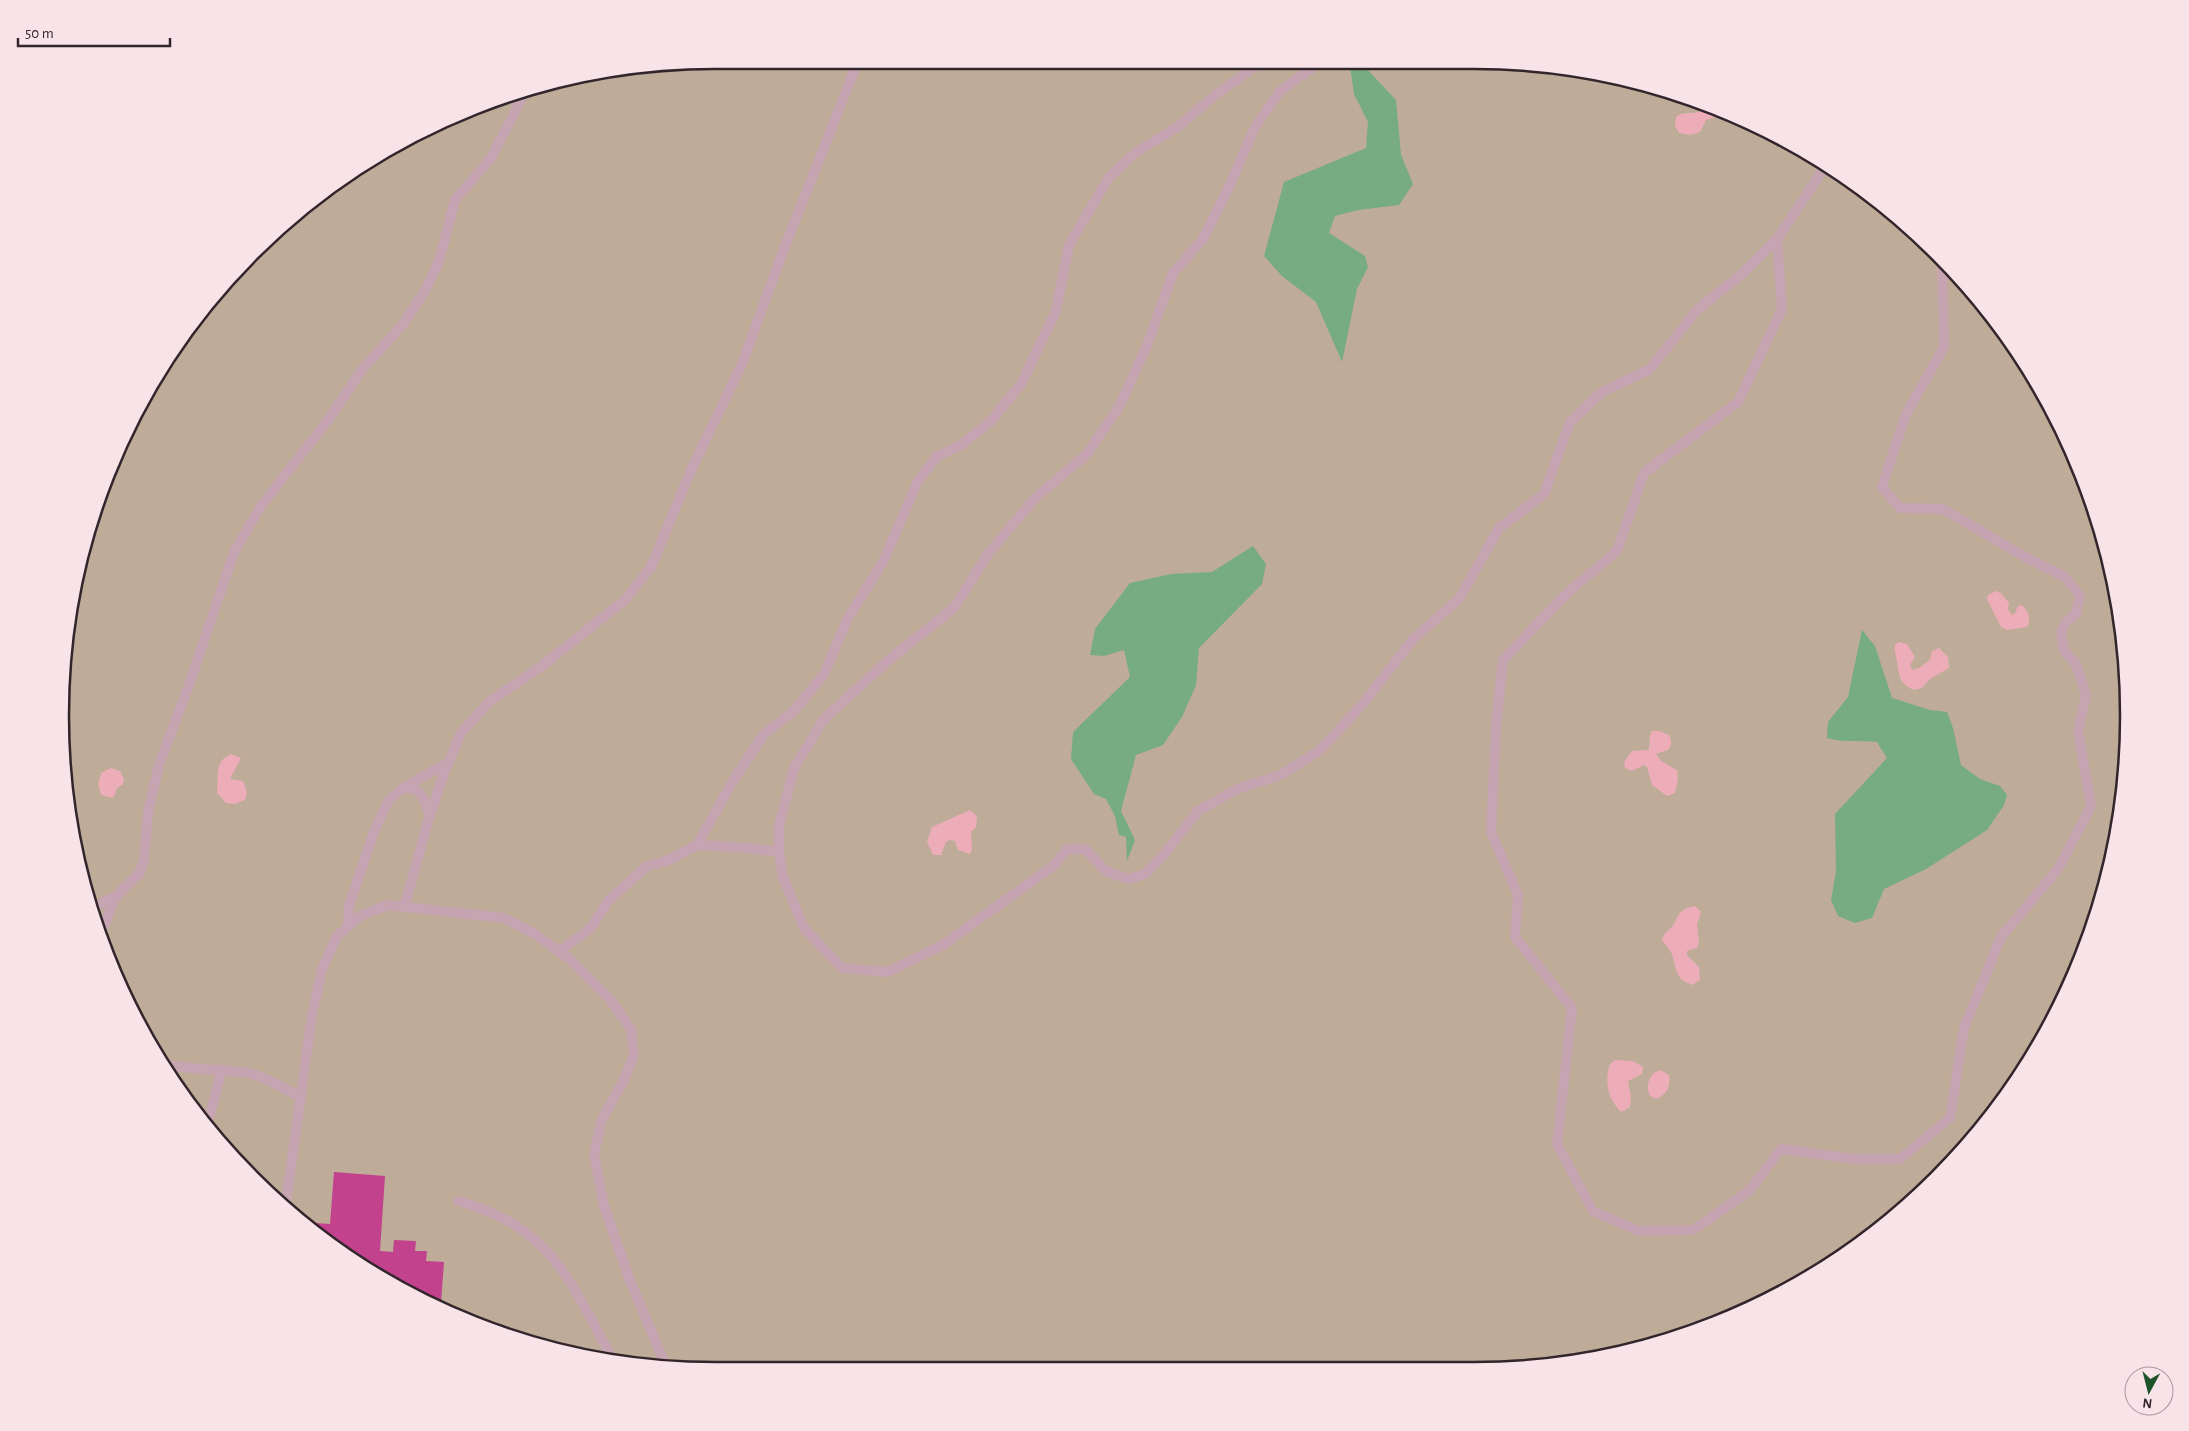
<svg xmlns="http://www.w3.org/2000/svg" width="2189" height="1431" font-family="'Alegreya Sans',sans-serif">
  <rect width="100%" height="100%" fill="#f0d7df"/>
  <path fill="#beab98" d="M630 66H1559L1643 82 1763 127 1905 222 1993 316 2061 425 2107 546 2128 672 2123 801 2094 926 2041 1043 1967 1147 1873 1235 1764 1303 1643 1349 1516 1370 630 1365 464 1321 352 1261 284 1209 170 1079 110 967 82 885 66 801 61 673 95 505 148 388 196 316 252 252 351 171 505 95Z"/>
  <g fill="#ecadb8">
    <path d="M1645 83 1682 97C1669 102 1656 96 1644 91Z"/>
    <path d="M1705 106 1726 113 1706 120 1700 132 1691 135 1679 133 1675 126 1676 117C1685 109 1697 118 1705 106Z"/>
    <path d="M1996 591 2001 593 2009 603 2008 609 2012 615 2015 613 2018 606 2022 605C2028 610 2032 620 2027 627L2007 630 2001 627 1987 599 1988 595Z"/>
    <path d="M1899 642 1907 644 1915 657 1910 665 1912 670 1919 668 1930 660 1932 651 1939 648 1948 657 1949 668 1930 679 1922 688 1914 690C1899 684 1899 675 1897 661 1896 655 1894 651 1895 645Z"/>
    <path d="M1652 731H1659L1669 735C1672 741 1672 745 1668 750L1656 754 1661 761 1677 770 1678 779 1675 793 1667 796 1652 785 1647 767 1644 765 1632 771 1625 768 1624 762 1632 751 1649 750 1650 735Z"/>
    <path d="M231 754 241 758 230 779 243 781 247 792 245 800 235 804 226 803 217 793C219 776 213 762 231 754Z"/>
    <path d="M111 768 120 771 124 779 123 784 116 789 115 795 112 798 101 795 98 784 101 773Z"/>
    <path d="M970 810 977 816 976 827 971 832 972 849 970 854 958 850 955 841 949 840 946 842 941 855H933L927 842 932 827Z"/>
    <path d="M1695 906 1701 912 1697 924 1699 942 1697 948 1687 951V955L1699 967 1700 980 1692 985C1676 979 1677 972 1673 958 1672 951 1666 946 1662 940 1665 930 1669 931 1674 924 1679 913 1682 908 1695 906Z"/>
    <path d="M1615 1060 1633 1061 1643 1067 1642 1074 1628 1081 1631 1096 1630 1107 1621 1112C1608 1099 1604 1081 1610 1064Z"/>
    <path d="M1660 1070 1669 1075C1671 1086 1667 1095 1656 1099L1650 1096C1645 1086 1649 1073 1660 1070Z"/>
  </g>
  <g fill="#77ac82">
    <path d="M1350 66H1364L1396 100 1401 155 1413 184 1399 205 1358 210 1335 216 1329 233 1365 256 1368 267 1357 289 1342 362 1316 302 1282 276 1264 256 1284 182 1366 148 1368 122 1354 94Z"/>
    <path d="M1253 546 1266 564 1262 584 1199 648 1196 685 1182 717 1163 745 1136 755 1121 811 1135 840 1127 861 1126 837 1119 835 1115 816 1106 799 1094 794 1071 759 1073 732 1130 677 1124 650 1104 656 1090 655 1095 629 1130 583 1171 574 1212 572Z"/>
    <path d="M1862 630 1875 646 1892 698 1930 710 1947 712 1953 728 1961 765 1980 779 2000 786 2007 795 2004 805 1987 830 1926 869 1884 889 1872 918 1855 923 1838 916 1831 900 1836 871 1835 814 1887 758 1877 742C1860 740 1844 743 1827 738L1828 722 1848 697Z"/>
  </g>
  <path fill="#c3428e" d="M334 1172 385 1176 380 1251 393 1252 394 1240 416 1241 415 1251H427L426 1261 444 1262 441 1303 430 1302 352 1261 314 1232 315 1223 330 1224Z"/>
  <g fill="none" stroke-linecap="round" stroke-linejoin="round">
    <g stroke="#c7a4b1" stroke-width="10">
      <path d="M1315 66 1280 91 1255 127 1229 187 1203 239 1173 273 1147 345 1120 405 1086 455 1035 498 988 554 954 608 891 658 824 719 794 768 779 826V852L783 877 804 928 842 968 887 972 943 945 1053 866 1067 849H1085L1106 871 1128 879 1145 874 1161 858 1198 811 1237 789 1281 775 1320 750 1362 705 1414 638 1459 599 1499 528 1544 494 1570 422 1602 392 1650 369 1698 309 1742 274 1777 239 1782 309 1738 402 1644 473 1617 551 1566 594 1503 660 1496 726 1491 832 1518 895 1515 937 1572 1008 1557 1144 1593 1211 1639 1231 1693 1230 1749 1191 1781 1149 1854 1159H1900L1950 1118 1964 1028 2001 937 2058 869 2091 806 2078 731 2086 695 2076 664 2064 651 2061 632 2066 622 2076 614 2080 596 2065 577 2025 557 1943 509 1900 508 1882 487 1906 414 1944 347 1942 261"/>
      <path d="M1777 239 1824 168"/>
      <path d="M403 788 448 762"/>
      <path d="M697 845 749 848 779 852"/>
      <path d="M405 905 426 828 444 773 461 733 489 702 543 665 625 600 651 567 692 468 742 364 782 254 856 66"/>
      <path d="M90 909 118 895"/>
      <path d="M348 926 349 906 375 829 389 800 403 788 415 789 423 797 430 816"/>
      <path d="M100 936 114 900 124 888 139 874 144 860 148 812 159 765 189 685 234 552 261 506 328 420 361 371 403 324 426 289 439 261 455 200 491 158 519 104 524 90"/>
      <path d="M559 951 590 929 609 900 647 866 669 860 697 845 734 779 764 734 795 710 824 674 848 618 883 562 917 483 936 457 961 445 991 421 1021 384 1056 311 1069 245 1109 177 1135 153 1179 126 1215 95 1256 66"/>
      <path d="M161 1063C190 1071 218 1068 247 1073 265 1076 284 1089 300 1097"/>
      <path d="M208 1122 222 1069"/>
      <path d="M458 1201C554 1227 569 1282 614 1361"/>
      <path d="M285 1209 312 1015 322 969 337 936 360 916 388 905 504 918 535 934 571 960 609 998 631 1029 634 1055 623 1082 602 1119 594 1154 604 1206 629 1278 666 1366"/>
    </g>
  </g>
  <path d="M0 0H2189V1431H0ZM715 69H1474A646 646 0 0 1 2120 715V716A646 646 0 0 1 1474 1362H715A646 646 0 0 1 69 716V715A646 646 0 0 1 715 69Z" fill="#f8e3e9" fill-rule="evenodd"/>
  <path fill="none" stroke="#33252c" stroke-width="2.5" d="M715 69H1474A646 646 0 0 1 2120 715V716A646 646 0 0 1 1474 1362H715A646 646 0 0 1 69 716V715A646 646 0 0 1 715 69Z"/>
  <g transform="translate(2149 1391) rotate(187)"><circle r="24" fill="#f8e3e9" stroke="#a9979d"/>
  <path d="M0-4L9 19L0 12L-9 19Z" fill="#1c5329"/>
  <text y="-8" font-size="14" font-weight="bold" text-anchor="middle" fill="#33252c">N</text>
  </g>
  <path d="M18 38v8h152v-8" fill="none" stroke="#33252c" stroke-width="2.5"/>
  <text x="25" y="38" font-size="15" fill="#33252c" stroke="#f8e3e9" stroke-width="4" paint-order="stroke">50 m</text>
</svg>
